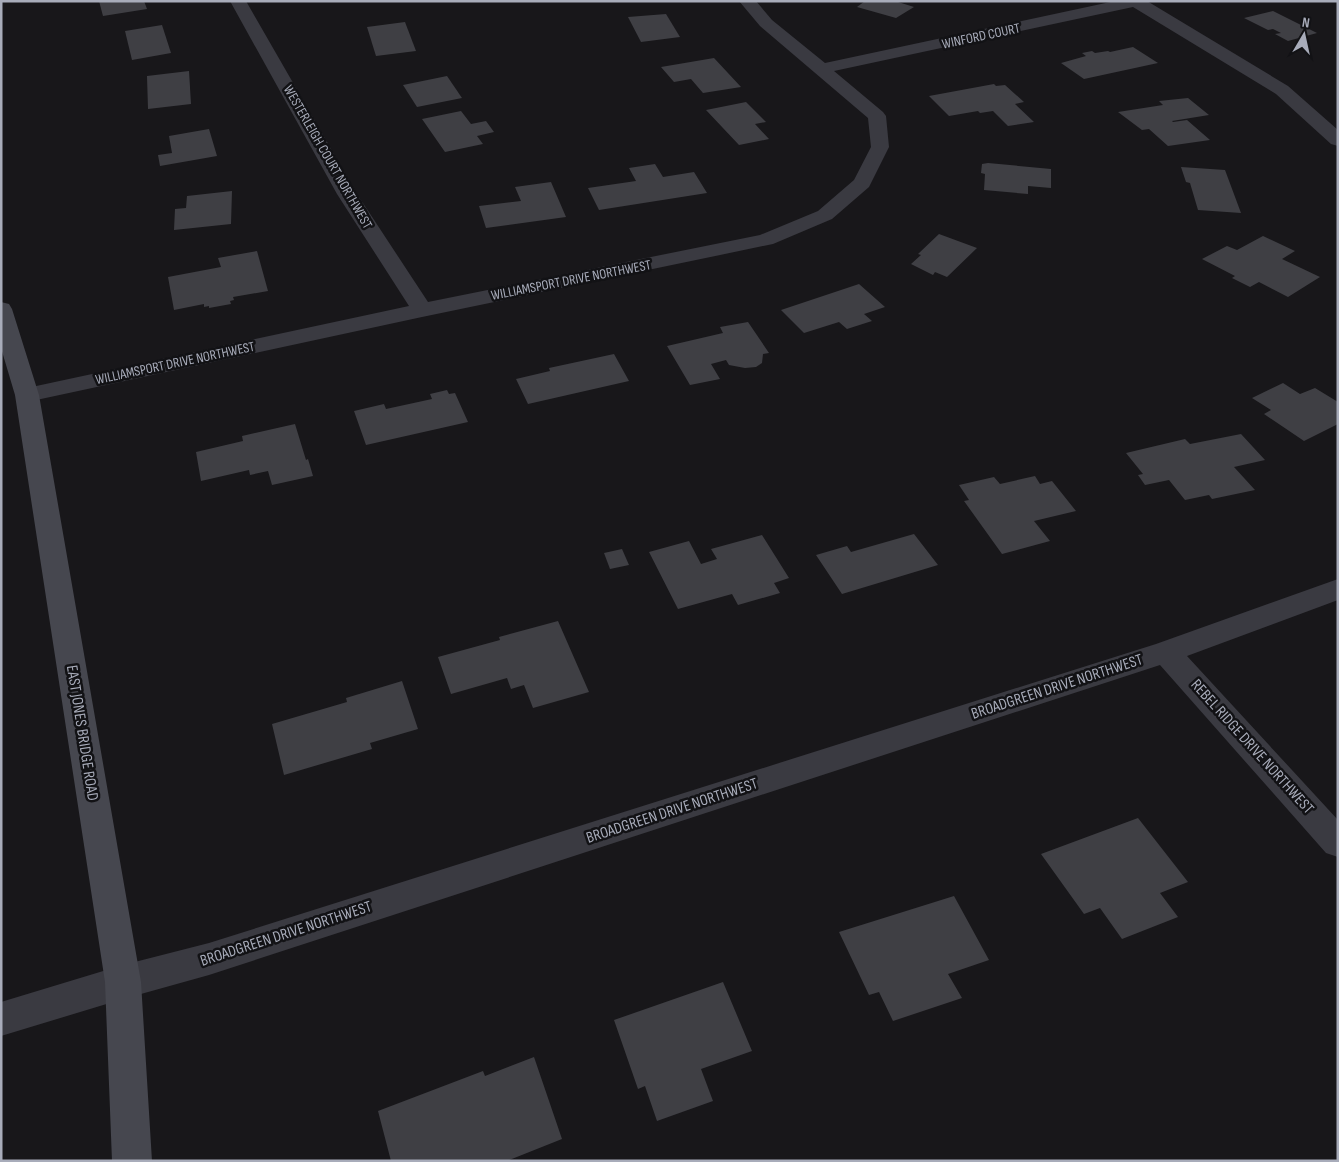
<svg xmlns="http://www.w3.org/2000/svg" width="1339" height="1162" font-family="'Sofia Sans Condensed',sans-serif">
  <rect width="100%" height="100%" fill="#18171a"/>
  <g fill="#3f3f44">
    <path d="M99 1H144L147 9 103 16Z"/>
    <path d="M865 1H895L914 7 896 18 857 7Z"/>
    <path d="M1273 11 1317 33 1288 41 1275 34 1281 33 1273 29 1268 30 1244 18Z"/>
    <path d="M666 14 680 37 641 42 628 17Z"/>
    <path d="M405 22 416 51 376 56 367 27Z"/>
    <path d="M162 25 171 53 132 60 125 31Z"/>
    <path d="M1133 47 1158 63 1084 79 1061 63 1086 56 1082 53 1092 51 1095 53 1108 51 1110 52Z"/>
    <path d="M714 58 741 87 703 93 691 79 674 82 661 67Z"/>
    <path d="M189 71 191 104 148 109 147 76Z"/>
    <path d="M447 76 462 98 417 107 403 85Z"/>
    <path d="M994 84 996 86 1005 85 1024 102 1015 104 1034 122 1008 126 993 111 980 113 978 111 949 116 929 96Z"/>
    <path d="M1188 98 1209 115 1172 121 1173 122 1187 120 1210 140 1168 146 1149 129 1142 130 1118 112 1163 105 1159 101Z"/>
    <path d="M746 102 766 122 755 124 769 139 739 145 706 110Z"/>
    <path d="M461 111 471 124 486 121 494 132 477 136 483 144 445 152 422 119Z"/>
    <path d="M209 129 217 156 160 166 158 155 172 153 169 136Z"/>
    <path d="M988 163 1051 169V188L1028 186V194L984 190 985 174 981 173 982 164Z"/>
    <path d="M655 164 663 177 694 172 707 193 599 210 588 188 636 181 629 168Z"/>
    <path d="M1181 167 1225 170 1241 213 1198 210 1190 183 1186 182Z"/>
    <path d="M551 182 566 217 486 228 479 206 521 201 515 187Z"/>
    <path d="M232 191 231 224 174 230 175 209 186 208 187 196Z"/>
    <path d="M939 234 977 248 947 277 935 272 933 275 911 264 921 255 918 254Z"/>
    <path d="M1263 236 1295 251 1282 259 1320 277 1288 297 1259 282 1250 287 1232 278 1235 276 1202 259 1227 246 1237 250Z"/>
    <path d="M257 251 268 291 233 297 234 300 230 301 231 304 209 308V306L204 307V304L174 310 168 277 221 267 218 258Z"/>
    <path d="M859 284 885 307 864 314 872 321 847 329 839 322 804 333 781 310Z"/>
    <path d="M748 322 769 353 763 354 762 363 756 367 745 368 729 365 726 360 711 364 720 379 690 385 667 346 723 333 720 327Z"/>
    <path d="M614 354 629 381 528 404 516 379 550 371 549 368Z"/>
    <path d="M1283 383 1300 394 1315 388 1338 402V424L1304 441 1264 414 1271 410 1252 398Z"/>
    <path d="M447 390 449 394 455 393 468 422 366 445 354 411 384 404 386 409 432 399 430 394Z"/>
    <path d="M295 424 306 460 308 459 313 476 272 485 268 471 250 475 249 470 201 481 196 452 243 441 242 436Z"/>
    <path d="M1241 434 1265 460 1234 467 1255 490 1212 499 1209 495 1185 500 1169 480 1145 485 1138 475 1143 474 1126 453 1185 439 1190 444Z"/>
    <path d="M1035 476 1040 484 1052 481 1076 511 1034 521 1050 541 1002 554 964 501 969 500 959 485 994 477 1000 484Z"/>
    <path d="M914 534 938 565 842 594 816 555 847 546 851 552Z"/>
    <path d="M762 535 789 578 774 583 780 593 738 605 732 594 678 609 649 552 689 541 701 564 717 559 711 549Z"/>
    <path d="M622 549 629 565 610 569 604 553Z"/>
    <path d="M558 621 589 692 533 708 524 685 511 689 507 678 451 694 438 657 500 640 499 637Z"/>
    <path d="M402 681 418 729 370 743 372 749 284 775 272 724 347 702 346 698Z"/>
    <path d="M1138 818 1188 882 1160 893 1178 917 1122 939 1100 908 1084 914 1041 854Z"/>
    <path d="M954 896 989 960 948 974 962 998 893 1021 879 992 869 995 839 932Z"/>
    <path d="M723 982 752 1051 701 1069 713 1101 657 1121 645 1086 638 1089 614 1020Z"/>
    <path d="M534 1057 562 1139 507 1161H391L378 1111 483 1071 485 1076Z"/>
  </g>
  <g fill="none" stroke-linecap="round" stroke-linejoin="round">
    <g fill="#3a3a41" fill-rule="evenodd">
      <path d="M230 1H246L357 194 428 302 760 235 818 211 854 180 871 147 868 118 760 26 739 1H756L772 20 825 63 1115 1H1147L1288 86 1338 130V146L1331 144 1276 94 1133 7 834 71 883 112 886 116 889 147 869 187 832 219 773 244 422 317 27 402 19 400 15 395 19 390 27 388 409 306 337 194Z"/>
      <path d="M1338 579V600L1187 656 1338 820V857L1326 853 1160 665 209 975 123 999 1 1036V1002L123 965 209 943 1156 644Z"/>
    </g>
    <path fill="#46474f" fill-rule="evenodd" d="M1 302 9 304 12 309 39 395 141 982 152 1161H112L105 982 15 395 1 348Z"/>
  </g>
  <g text-anchor="middle" dominant-baseline="central" stroke-width="5" stroke-linejoin="round" paint-order="stroke">
    <g font-size="14" fill="#a8acba" stroke="#121215">
      <text transform="translate(981 36) rotate(-12)">WINFORD COURT</text>
      <text transform="translate(328 157) rotate(60)">WESTERLEIGH COURT NORTHWEST</text>
      <text transform="translate(571 280) rotate(-11)">WILLIAMSPORT DRIVE NORTHWEST</text>
      <text transform="translate(175 363) rotate(-12)">WILLIAMSPORT DRIVE NORTHWEST</text>
    </g>
    <g font-size="16" fill="#a8acba" stroke="#121215">
      <text transform="translate(1057 687) rotate(-18)">BROADGREEN DRIVE NORTHWEST</text>
      <text transform="translate(82 733) rotate(81)">EAST JONES BRIDGE ROAD</text>
      <text transform="translate(1252 747) rotate(48)">REBEL RIDGE DRIVE NORTHWEST</text>
      <text transform="translate(672 811) rotate(-18)">BROADGREEN DRIVE NORTHWEST</text>
      <text transform="translate(286 934) rotate(-18)">BROADGREEN DRIVE NORTHWEST</text>
    </g>
  </g>
  <rect width="1339" height="1162" fill="none" stroke="#a8acba" stroke-width="5"/>
  <g transform="translate(1304 35) rotate(9)" stroke="#121215" stroke-width="4" paint-order="stroke">
  <path d="M0-4L9 19L0 12L-9 19Z" fill="#a8acba"/>
  <text y="-8" font-size="14" font-weight="bold" text-anchor="middle" fill="#a8acba">N</text>
  </g>
</svg>
